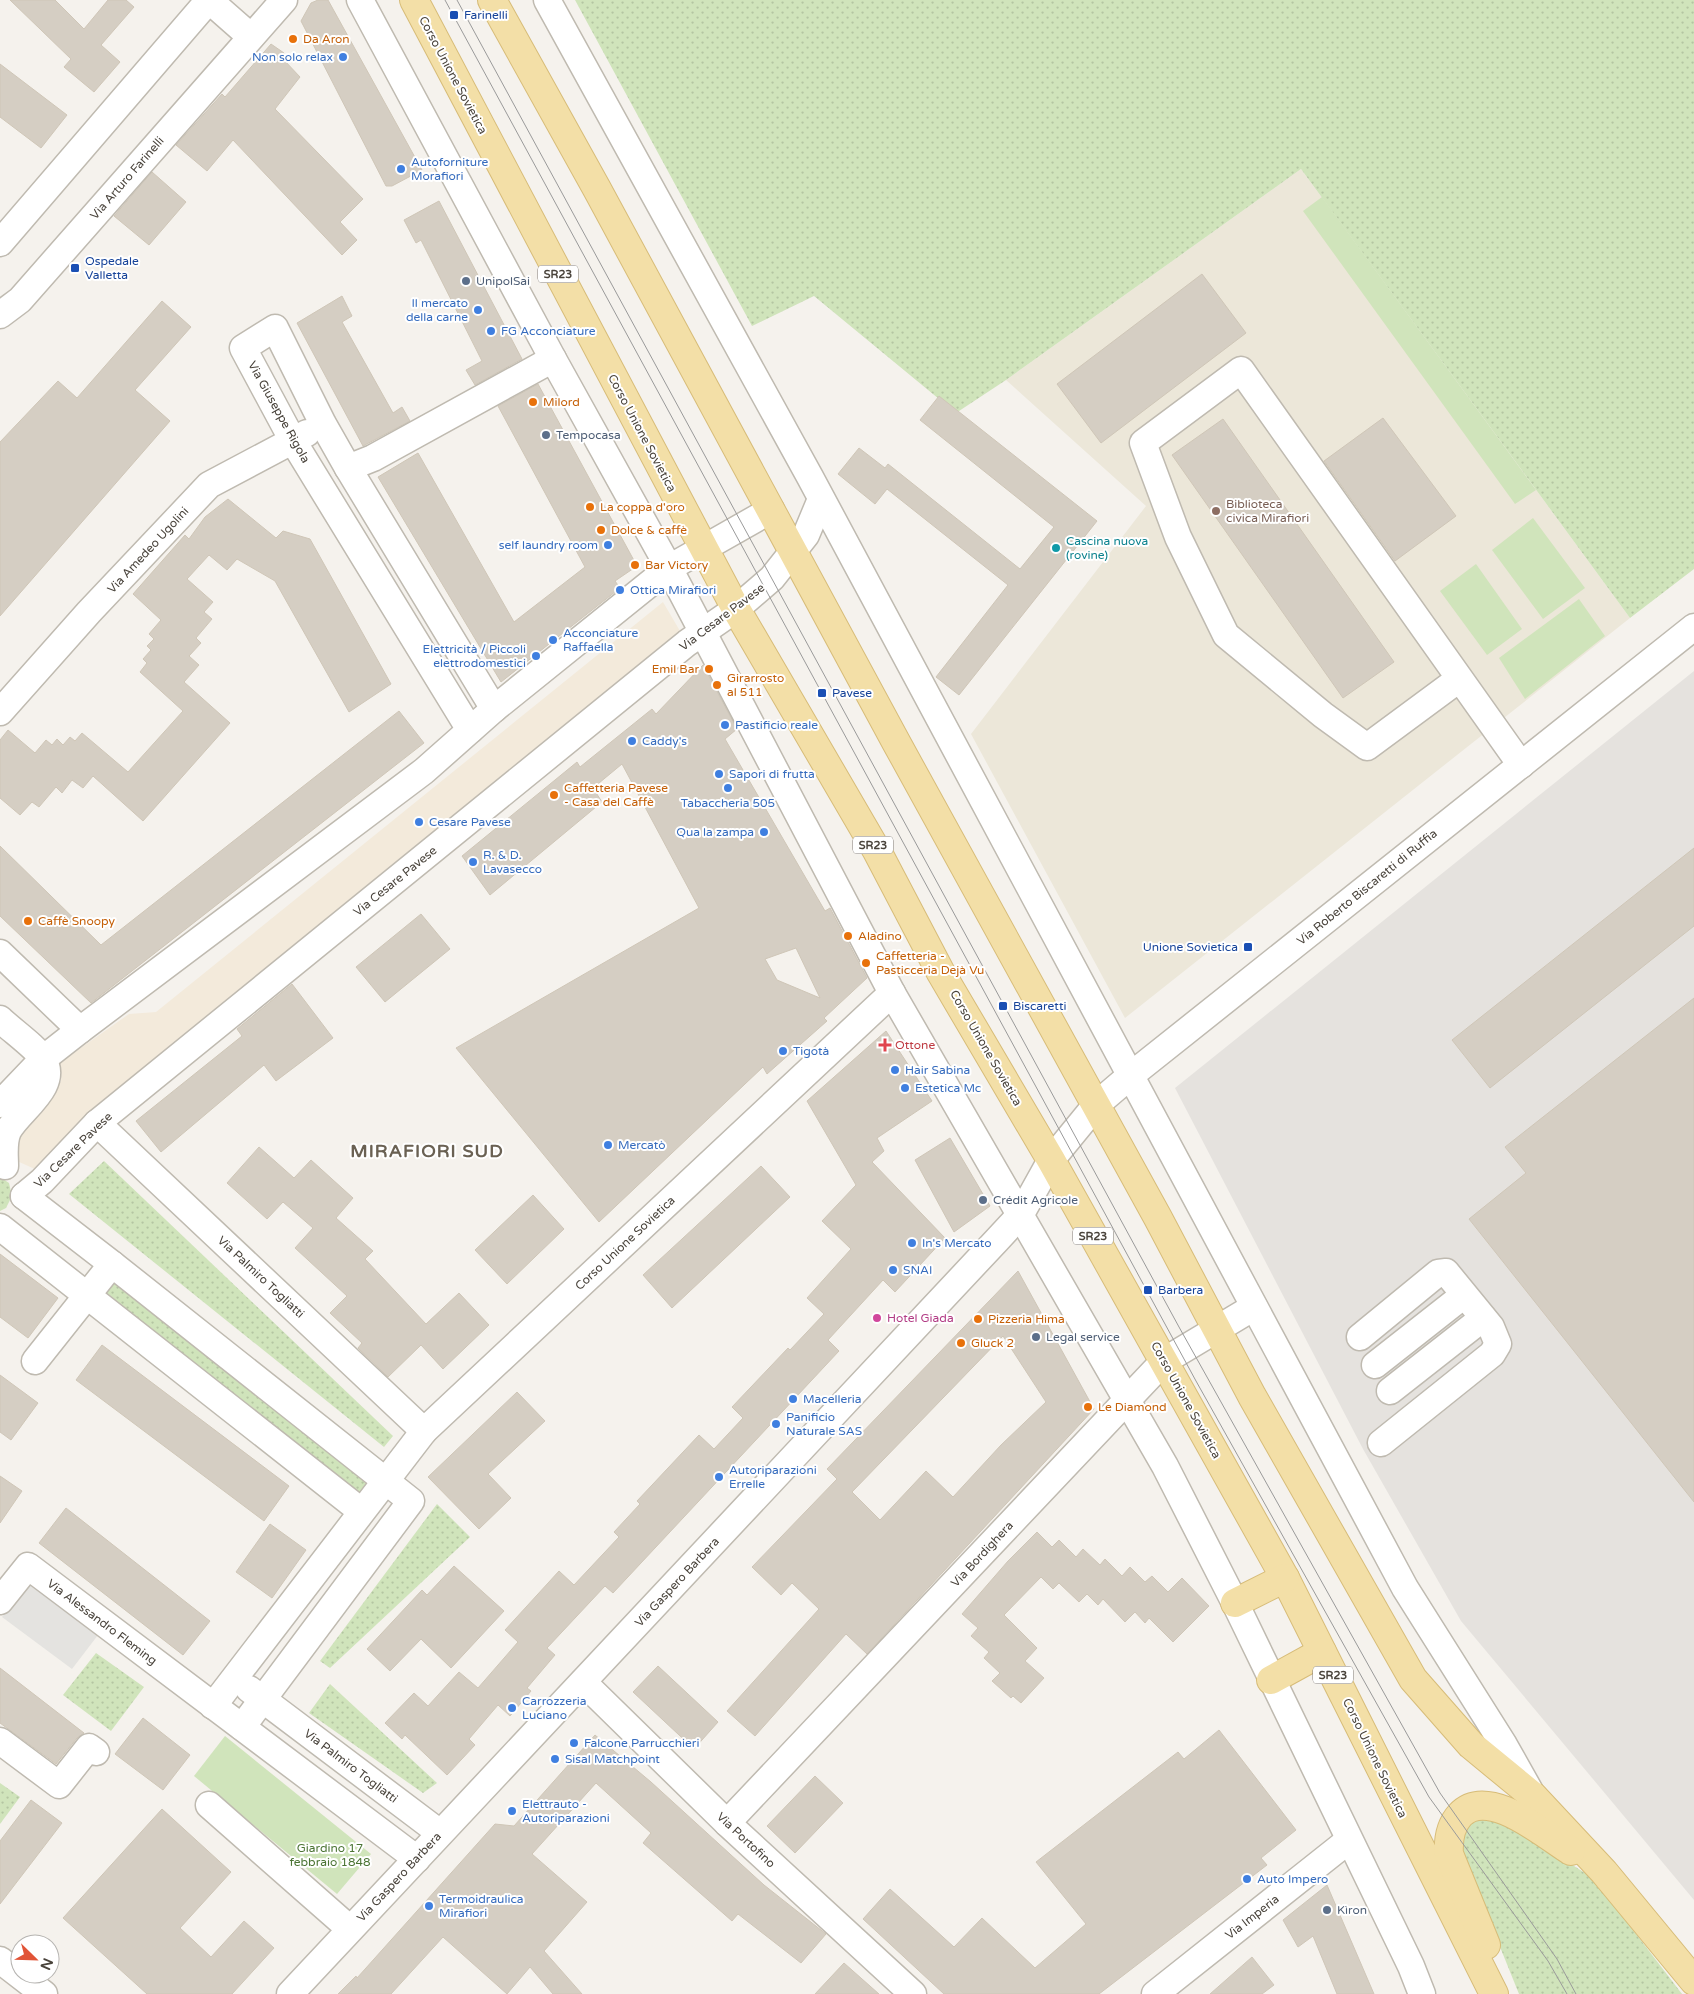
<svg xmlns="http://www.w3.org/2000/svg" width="1694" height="1994" font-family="'Varela Round',sans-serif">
  <defs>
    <pattern id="grass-dots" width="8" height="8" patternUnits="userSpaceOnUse" patternTransform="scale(1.25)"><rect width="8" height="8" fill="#d0e4bb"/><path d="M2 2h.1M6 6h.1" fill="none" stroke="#b4c5a2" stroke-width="1.8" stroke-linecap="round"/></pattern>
  </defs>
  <rect width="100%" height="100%" fill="#f5f2ed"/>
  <path fill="#f3eadb" d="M663 602 680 631 84 1119 37 1170 17 1161V1140L61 1081 58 1064 129 1014 156 1012Z"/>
  <path fill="#e5e2de" d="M1694 671V1900L1461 1621 1363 1449 1175 1088Z"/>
  <path fill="#ece7d9" d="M1301 169 1630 618 1125 1018 971 734 1146 506 1006 380Z"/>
  <g fill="url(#grass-dots)">
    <path d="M575 0H1694V569L1630 618 1301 169 1006 380 956 413 814 296 752 326Z"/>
    <path d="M104 1161 393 1436 384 1447 69 1194Z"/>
    <path d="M0 1177 9 1183 12 1196 6 1208 0 1211Z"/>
    <path d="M114 1282 370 1485 360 1498 104 1294Z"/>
    <path d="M437 1504 470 1537 330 1668 320 1661Z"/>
    <path d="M96 1653 144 1687 111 1731 63 1695Z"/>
    <path d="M330 1684 437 1783 423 1793 309 1713Z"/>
    <path d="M0 1783 20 1797 0 1824Z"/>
    <path d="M1487 1812 1507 1822 1594 1879 1682 1994H1519L1469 1870 1457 1828Z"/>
  </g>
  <g fill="#d0e4bb">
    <path d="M1322 197 1536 490 1515 504 1303 211Z"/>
    <path d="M1533 518 1585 588 1543 619 1492 550Z"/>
    <path d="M1476 564 1522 629 1487 655 1440 591Z"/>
    <path d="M1579 599 1605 636 1525 699 1499 658Z"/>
    <path d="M225 1736 371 1854 337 1894 194 1776Z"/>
  </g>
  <path fill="#e4e3e0" d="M29 1581 98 1635 72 1669 2 1617Z"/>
  <g fill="#d5cec3" stroke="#cfc6b7" fill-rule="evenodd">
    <path d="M10 0H55L84 29 108 0H126L134 7 101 45 120 62 94 92 64 67 71 59Z"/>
    <path d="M318 0H328L422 170 392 186H386L301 21 311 3Z"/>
    <path d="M271 44 284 53V60L300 77 275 109 363 199 340 222 357 240 342 255 233 140 207 171 176 145 222 94 225 97Z"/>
    <path d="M0 64 67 115 41 148 0 117Z"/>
    <path d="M152 172 186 202 149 245 114 216Z"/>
    <path d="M439 201 522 359 475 385 466 370 482 361 421 240 416 243 404 220Z"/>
    <path d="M1202 274 1246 333 1101 443 1057 384Z"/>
    <path d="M342 296 352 316 342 322 393 413 402 407 410 421 363 446 297 323Z"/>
    <path d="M162 301 191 327 135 390 170 421 0 616V442L58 381 77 398Z"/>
    <path d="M538 384 637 566 615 581 620 588 501 682 378 477 418 453 514 622 585 567 498 406Z"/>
    <path d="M939 396 1097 521 959 695 936 677 1008 585 887 489 875 504 838 474 859 448 885 468 888 464 1020 569 1054 527 920 420Z"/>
    <path d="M1383 418 1456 516 1395 561 1324 461Z"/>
    <path d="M1223 419 1394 662 1343 698 1172 455Z"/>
    <path d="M228 499 276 538 283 531 310 539 391 684 349 712 275 581 237 559 227 570 209 555 187 579 213 602 204 612 212 619 196 638 201 643 189 656 199 665 184 682 230 723 143 821 93 776 83 788 72 780 62 793 56 787 39 807 32 802 20 815 0 798V740L8 730 35 753 46 740 52 745 57 739 63 745 70 737 75 741 82 733 128 772 183 711 140 672 147 663 143 659 151 650 147 646 154 639 149 634 161 620 133 594 185 535 189 539 205 517Z"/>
    <path d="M703 665 737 729 725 739 825 911 830 908 867 978 824 1018 827 1021 767 1074 763 1067 599 1222 456 1048 699 908 622 764 593 788 602 802 490 895 462 856 577 762 580 767 652 709 656 714ZM796 948 820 998 777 980 765 959Z"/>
    <path d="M399 711 424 743 91 1003 0 916V846L101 945Z"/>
    <path d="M1694 848V926L1490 1088 1452 1040Z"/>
    <path d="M421 914 450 949 385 1002 356 967Z"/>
    <path d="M292 984 333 1038 276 1081 264 1065 161 1152 136 1121 242 1036 237 1029Z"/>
    <path d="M1694 998V1502L1469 1219 1526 1173 1505 1147Z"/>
    <path d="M886 1031 932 1101 877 1138 884 1151 872 1162 945 1238 895 1292 883 1280 828 1340 839 1351 613 1593 605 1586 547 1648 555 1655 527 1688 531 1691 510 1716 498 1705 469 1739 475 1745 447 1775 405 1735 402 1739 385 1723 414 1693 428 1706 459 1672 478 1688 518 1642 505 1630 559 1571 574 1585 619 1537 614 1532 640 1504 637 1501 699 1435 714 1449 743 1418 732 1407 788 1348 790 1350 824 1314 807 1298 851 1249 822 1221 856 1185 807 1101Z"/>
    <path d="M950 1138 990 1206 954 1232 915 1160Z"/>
    <path d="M259 1147 294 1178 311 1160 353 1198 336 1218 373 1251 365 1259 426 1324 459 1293 489 1325 443 1369 421 1345 388 1377 358 1348 362 1343 330 1313 347 1296 295 1248 313 1228 283 1202 267 1219 227 1183Z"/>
    <path d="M761 1166 790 1197 672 1308 643 1275Z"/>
    <path d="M533 1195 564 1229 507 1284 475 1250Z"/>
    <path d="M0 1254 58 1298 28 1338 0 1317Z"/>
    <path d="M1018 1271 1094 1409 867 1654 846 1634 755 1736 727 1711 819 1609 792 1583 781 1595 752 1567 837 1479 827 1469ZM1003 1336 1046 1402 1001 1445 953 1497 926 1471 880 1520 852 1492Z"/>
    <path d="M102 1345 289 1486 264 1521 76 1380Z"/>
    <path d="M0 1375 38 1403 11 1440 0 1432Z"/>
    <path d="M517 1392 545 1421 488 1474 511 1498 479 1529 428 1477Z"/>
    <path d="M0 1476 22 1491 0 1523Z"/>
    <path d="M66 1508 210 1621 183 1655 39 1543Z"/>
    <path d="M270 1524 306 1550 272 1598 236 1572Z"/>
    <path d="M1037 1532 1052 1547 1059 1540 1076 1557 1083 1549 1100 1565 1105 1559 1122 1576 1130 1567 1145 1582 1152 1576 1168 1592 1182 1578 1209 1606 1173 1642 1149 1618 1145 1623 1135 1612 1125 1622 1103 1599 1098 1605 1087 1594 1079 1602 1059 1583 1053 1589 1041 1577 1004 1615 1037 1648 1025 1661 1044 1678 1021 1703 1013 1696 1011 1698 992 1681 1000 1673 984 1658 989 1652 971 1636 978 1628 962 1614 1008 1561Z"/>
    <path d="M454 1566 504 1611 451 1668 421 1639 390 1671 367 1649 422 1590 427 1595Z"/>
    <path d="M658 1666 718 1722 694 1749 633 1692Z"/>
    <path d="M0 1668 84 1733 77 1738 56 1764 0 1723Z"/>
    <path d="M143 1718 190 1755 163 1790 115 1754Z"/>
    <path d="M1219 1730 1296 1830 1261 1858 1267 1865 1099 1994H944L863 1919 890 1889 954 1947 982 1918 1035 1968 1086 1924 1036 1862 1178 1752 1184 1759Z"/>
    <path d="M595 1735 651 1782 764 1885 826 1934 801 1963 738 1914 732 1921 643 1843 651 1833 596 1783 532 1854 587 1902 544 1951 582 1994H553L530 1967 507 1994 443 1937 391 1994H338L356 1976 357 1978 495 1824 514 1826Z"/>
    <path d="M815 1776 843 1803 795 1853 767 1826Z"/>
    <path d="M31 1800 62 1823 0 1904V1841Z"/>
    <path d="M162 1809 231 1872 180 1928 211 1957 244 1921 274 1948 232 1994H147L63 1918Z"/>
    <path d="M1327 1885 1374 1994H1337L1313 1936 1298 1947 1283 1920Z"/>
    <path d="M1252 1957 1274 1985 1262 1994H1210Z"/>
    <path d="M844 1963 879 1994H815Z"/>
  </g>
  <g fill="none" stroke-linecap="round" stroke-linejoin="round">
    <defs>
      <g id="minor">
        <path d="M209 0 251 37"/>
        <path d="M360 0 553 359 669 568 892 993 1165 1466 1235 1603 1411 1966 1422 1994"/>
        <path d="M547 0 810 477 1405 1588 1504 1745 1531 1793"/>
        <path d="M0 243 209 0"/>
        <path d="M0 315 20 300 284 0"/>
        <path d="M348 468 373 458 553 359"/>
        <path d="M1459 679 1367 747 1323 715 1226 635 1178 537 1143 443 1241 370 1521 765"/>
        <path d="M0 712 89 612 209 485 307 433"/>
        <path d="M470 730 293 441 243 348 275 328 323 424 348 468 494 709"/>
        <path d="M0 953 80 1030"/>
        <path d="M0 1019C10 1029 37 1048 43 1059 60 1087 19 1110 8 1131 3 1142 5 1155 5 1166"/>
        <path d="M0 1104 43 1059 80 1030 424 771 494 709 669 568 771 510"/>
        <path d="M97 1123 424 1431"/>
        <path d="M24 1196 42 1181 97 1123 687 643 736 609 772 578 806 535 821 499"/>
        <path d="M24 1196 112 1264 411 1501 242 1727"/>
        <path d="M0 1227 361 1511"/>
        <path d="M1360 1337 1438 1273 1446 1272 1491 1327 1498 1344 1492 1354 1381 1443"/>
        <path d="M35 1361 112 1264"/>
        <path d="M1375 1365 1464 1295"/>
        <path d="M1390 1391 1483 1318"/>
        <path d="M0 1601 28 1566 417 1859"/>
        <path d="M583 1682 727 1823 913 1994"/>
        <path d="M249 1689 440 1833"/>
        <path d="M213 1706 424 1431 892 993"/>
        <path d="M0 1741 59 1785 89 1747 96 1752"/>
        <path d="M209 1805 350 1929"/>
        <path d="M727 1823 1164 1361 1254 1307"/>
        <path d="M0 1960 44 1994"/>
        <path d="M290 1994 997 1240 1021 1214 1051 1160 1096 1105 1130 1076 1694 627"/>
        <path d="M1155 1994 1349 1840"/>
      </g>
      <g id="major">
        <path d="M414 0 736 609 877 851 941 973 1051 1160 1285 1578 1494 1994"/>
        <path d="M492 0 597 189 896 742 1158 1218 1252 1396 1413 1679 1471 1745 1533 1796 1604 1872 1694 1981"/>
        <path d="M1235 1603 1285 1578"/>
        <path d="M1271 1680 1322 1652"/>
        <path d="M1486 1945 1449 1854C1448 1839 1450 1826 1460 1815 1488 1785 1545 1835 1571 1851"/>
      </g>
    </defs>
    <use href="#minor" stroke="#bfbab0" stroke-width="29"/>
    <use href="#major" stroke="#d7bc78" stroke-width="30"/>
    <use href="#minor" stroke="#fff" stroke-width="26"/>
    <use href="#major" stroke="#f3dfa7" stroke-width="28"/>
    <g stroke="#9a9a9a" stroke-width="1">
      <path d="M445 0 1196 1381 1429 1797 1548 1961 1567 1994"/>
      <path d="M457 0 1179 1327 1440 1793 1557 1959 1576 1994"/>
    </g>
  </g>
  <g fill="#1a4fb4" stroke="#fff" stroke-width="2">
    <rect x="449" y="10" width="10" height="10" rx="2.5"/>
    <rect x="70" y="263" width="10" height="10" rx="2.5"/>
    <rect x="817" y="688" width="10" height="10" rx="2.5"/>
    <rect x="1243" y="942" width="10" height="10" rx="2.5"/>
    <rect x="998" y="1001" width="10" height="10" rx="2.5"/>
    <rect x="1143" y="1285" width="10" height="10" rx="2.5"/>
  </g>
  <g fill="#e8710a" stroke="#fff" stroke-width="2">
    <circle cx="293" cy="39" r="5"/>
    <circle cx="533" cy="402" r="5"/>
    <circle cx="590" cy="507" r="5"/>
    <circle cx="601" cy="530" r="5"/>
    <circle cx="635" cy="565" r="5"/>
    <circle cx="709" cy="669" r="5"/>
    <circle cx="717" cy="685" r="5"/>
    <circle cx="554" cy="795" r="5"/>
    <circle cx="28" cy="921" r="5"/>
    <circle cx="848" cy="936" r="5"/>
    <circle cx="866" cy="963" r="5"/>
    <circle cx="978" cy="1319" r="5"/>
    <circle cx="961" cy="1343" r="5"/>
    <circle cx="1088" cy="1407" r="5"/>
  </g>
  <g fill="#3f7fe0" stroke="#fff" stroke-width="2">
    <circle cx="343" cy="57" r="5"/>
    <circle cx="401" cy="169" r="5"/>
    <circle cx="478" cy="310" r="5"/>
    <circle cx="491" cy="331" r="5"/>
    <circle cx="608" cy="545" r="5"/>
    <circle cx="620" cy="590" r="5"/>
    <circle cx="553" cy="640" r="5"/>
    <circle cx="536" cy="656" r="5"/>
    <circle cx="725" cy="725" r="5"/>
    <circle cx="632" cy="741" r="5"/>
    <circle cx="719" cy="774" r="5"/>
    <circle cx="728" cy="788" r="5"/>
    <circle cx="419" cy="822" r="5"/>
    <circle cx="764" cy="832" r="5"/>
    <circle cx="473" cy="862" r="5"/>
    <circle cx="783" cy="1051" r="5"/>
    <circle cx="895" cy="1070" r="5"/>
    <circle cx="905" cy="1088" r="5"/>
    <circle cx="608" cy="1145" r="5"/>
    <circle cx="912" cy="1243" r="5"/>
    <circle cx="893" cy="1270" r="5"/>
    <circle cx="793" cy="1399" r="5"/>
    <circle cx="776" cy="1424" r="5"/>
    <circle cx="719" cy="1477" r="5"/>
    <circle cx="512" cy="1708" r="5"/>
    <circle cx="574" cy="1743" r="5"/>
    <circle cx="555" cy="1759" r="5"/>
    <circle cx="512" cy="1811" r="5"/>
    <circle cx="1247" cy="1879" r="5"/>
    <circle cx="429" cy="1906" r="5"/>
  </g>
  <g fill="#5c6f8a" stroke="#fff" stroke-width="2">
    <circle cx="466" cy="281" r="5"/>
    <circle cx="546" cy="435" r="5"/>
    <circle cx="983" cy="1200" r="5"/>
    <circle cx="1036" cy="1337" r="5"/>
    <circle cx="1327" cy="1910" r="5"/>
  </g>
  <circle fill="#8d6e63" stroke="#fff" stroke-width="2" cx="1216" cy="511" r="5"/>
  <circle fill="#0f9aa8" stroke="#fff" stroke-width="2" cx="1056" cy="548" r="5"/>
  <path fill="#e0444e" stroke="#fff" stroke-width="2" d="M882.5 1037.5h5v5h5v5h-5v5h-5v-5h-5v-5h5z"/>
  <circle fill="#d1479c" stroke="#fff" stroke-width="2" cx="877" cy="1318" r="5"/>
  <g text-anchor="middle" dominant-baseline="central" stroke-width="4" stroke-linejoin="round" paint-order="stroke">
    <g fill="#fff" stroke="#807b76" stroke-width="1">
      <rect x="538" y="265.5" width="40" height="17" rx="4"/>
      <rect x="853" y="836.5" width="40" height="17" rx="4"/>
      <rect x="1073" y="1227.5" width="40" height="17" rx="4"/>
      <rect x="1313" y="1666.5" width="40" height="17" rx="4"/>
    </g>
    <g font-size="11" font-weight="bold" fill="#49433b">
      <text x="558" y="274">SR23</text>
      <text x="873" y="845">SR23</text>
      <text x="1093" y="1236">SR23</text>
      <text x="1333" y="1675">SR23</text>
    </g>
    <g font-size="12" fill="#164399" stroke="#fff" text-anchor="start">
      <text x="464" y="15">Farinelli</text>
      <text x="85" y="261">Ospedale<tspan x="85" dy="14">Valletta</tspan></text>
      <text x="832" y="693">Pavese</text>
      <text x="1238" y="947" text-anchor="end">Unione Sovietica</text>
      <text x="1013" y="1006">Biscaretti</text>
      <text x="1158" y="1290">Barbera</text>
    </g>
    <g font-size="12" fill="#c56008" stroke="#fff" text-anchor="start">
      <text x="303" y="39">Da Aron</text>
      <text x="543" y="402">Milord</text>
      <text x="600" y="507">La coppa d'oro</text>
      <text x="611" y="530">Dolce &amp; caffè</text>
      <text x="645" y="565">Bar Victory</text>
      <text x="699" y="669" text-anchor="end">Emil Bar</text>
      <text x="727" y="678">Girarrosto<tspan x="727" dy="14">al 511</tspan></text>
      <text x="564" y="788">Caffetteria Pavese<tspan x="564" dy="14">- Casa del Caffè</tspan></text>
      <text x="38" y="921">Caffè Snoopy</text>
      <text x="858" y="936">Aladino</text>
      <text x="876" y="956">Caffetteria -<tspan x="876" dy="14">Pasticceria Dejà Vu</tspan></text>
      <text x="988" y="1319">Pizzeria Hima</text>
      <text x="971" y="1343">Gluck 2</text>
      <text x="1098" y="1407">Le Diamond</text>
    </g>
    <g font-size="12" fill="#366cbe" stroke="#fff" text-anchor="start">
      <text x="333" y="57" text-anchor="end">Non solo relax</text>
      <text x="411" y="162">Autoforniture<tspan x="411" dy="14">Morafiori</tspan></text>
      <text x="468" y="303" text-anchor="end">Il mercato<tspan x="468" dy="14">della carne</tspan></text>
      <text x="501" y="331">FG Acconciature</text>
      <text x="598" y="545" text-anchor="end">self laundry room</text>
      <text x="630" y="590">Ottica Mirafiori</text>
      <text x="563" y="633">Acconciature<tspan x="563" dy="14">Raffaella</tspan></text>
      <text x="526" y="649" text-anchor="end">Elettricità / Piccoli<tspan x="526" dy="14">elettrodomestici</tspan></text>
      <text x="735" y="725">Pastificio reale</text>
      <text x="642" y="741">Caddy's</text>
      <text x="729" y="774">Sapori di frutta</text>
      <text x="728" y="803" text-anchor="middle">Tabaccheria 505</text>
      <text x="429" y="822">Cesare Pavese</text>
      <text x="754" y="832" text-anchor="end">Qua la zampa</text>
      <text x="483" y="855">R. &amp; D.<tspan x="483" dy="14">Lavasecco</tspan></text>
      <text x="793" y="1051">Tigotà</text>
      <text x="905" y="1070">Hair Sabina</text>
      <text x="915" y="1088">Estetica Mc</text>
      <text x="618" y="1145">Mercatò</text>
      <text x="922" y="1243">In's Mercato</text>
      <text x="903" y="1270">SNAI</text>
      <text x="803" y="1399">Macelleria</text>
      <text x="786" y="1417">Panificio<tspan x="786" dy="14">Naturale SAS</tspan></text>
      <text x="729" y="1470">Autoriparazioni<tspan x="729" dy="14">Errelle</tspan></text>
      <text x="522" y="1701">Carrozzeria<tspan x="522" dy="14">Luciano</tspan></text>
      <text x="584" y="1743">Falcone Parrucchieri</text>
      <text x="565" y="1759">Sisal Matchpoint</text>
      <text x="522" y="1804">Elettrauto -<tspan x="522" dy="14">Autoriparazioni</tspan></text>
      <text x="1257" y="1879">Auto Impero</text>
      <text x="439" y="1899">Termoidraulica<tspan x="439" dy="14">Mirafiori</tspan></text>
    </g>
    <g font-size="12" fill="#49433b" stroke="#fff">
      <text transform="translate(453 75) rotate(62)">Corso Unione Sovietica</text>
      <text transform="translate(127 178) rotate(-49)">Via Arturo Farinelli</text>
      <text transform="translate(279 412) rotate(61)">Via Giuseppe Rigola</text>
      <text transform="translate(642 433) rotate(62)">Corso Unione Sovietica</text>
      <text transform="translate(148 550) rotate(-47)">Via Amedeo Ugolini</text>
      <text transform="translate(722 617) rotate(-37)">Via Cesare Pavese</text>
      <text transform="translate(395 881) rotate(-39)">Via Cesare Pavese</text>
      <text transform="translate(1367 887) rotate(-39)">Via Roberto Biscaretti di Ruffia</text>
      <text transform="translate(986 1048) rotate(60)">Corso Unione Sovietica</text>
      <text transform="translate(73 1150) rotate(-44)">Via Cesare Pavese</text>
      <text transform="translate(625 1243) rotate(-43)">Corso Unione Sovietica</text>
      <text transform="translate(261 1277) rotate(43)">Via Palmiro Togliatti</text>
      <text transform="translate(1186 1400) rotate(61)">Corso Unione Sovietica</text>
      <text transform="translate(982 1554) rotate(-47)">Via Bordighera</text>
      <text transform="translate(677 1582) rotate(-47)">Via Gaspero Barbera</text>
      <text transform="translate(102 1622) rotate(37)">Via Alessandro Fleming</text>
      <text transform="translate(1375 1758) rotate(64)">Corso Unione Sovietica</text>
      <text transform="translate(351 1766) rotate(37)">Via Palmiro Togliatti</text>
      <text transform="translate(746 1840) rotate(43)">Via Portofino</text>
      <text transform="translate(399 1877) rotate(-47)">Via Gaspero Barbera</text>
      <text transform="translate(1252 1917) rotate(-38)">Via Imperia</text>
    </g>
    <g font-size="12" fill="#4e5e75" stroke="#fff" text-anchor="start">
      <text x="476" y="281">UnipolSai</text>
      <text x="556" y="435">Tempocasa</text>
      <text x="993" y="1200">Crédit Agricole</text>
      <text x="1046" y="1337">Legal service</text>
      <text x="1337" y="1910">Kìron</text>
    </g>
    <g font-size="12" fill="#785e54" stroke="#fff" text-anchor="start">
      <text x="1226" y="504">Biblioteca<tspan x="1226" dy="14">civica Mirafiori</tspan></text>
    </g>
    <g font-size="12" fill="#0d838f" stroke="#fff" text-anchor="start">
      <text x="1066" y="541">Cascina nuova<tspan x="1066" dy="14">(rovine)</tspan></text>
    </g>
    <g font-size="12" fill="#be3a42" stroke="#fff" text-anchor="start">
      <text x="895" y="1045">Ottone</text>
    </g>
    <g font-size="12" fill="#b23c85" stroke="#fff" text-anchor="start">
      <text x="887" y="1318">Hotel Giada</text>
    </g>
    <g font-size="12" fill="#4b7434" stroke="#fff">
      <text x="330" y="1848">Giardino 17<tspan x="330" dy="14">febbraio 1848</tspan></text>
    </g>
    <g font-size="18" font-weight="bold" letter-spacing="1" fill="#6a6153" stroke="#fff">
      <text x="427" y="1151">MIRAFIORI SUD</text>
    </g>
  </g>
  <g transform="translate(35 1959) rotate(113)"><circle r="24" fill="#ffffff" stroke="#b6b4b1"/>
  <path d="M0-4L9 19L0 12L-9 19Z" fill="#e15437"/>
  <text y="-8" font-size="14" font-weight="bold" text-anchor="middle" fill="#49433b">N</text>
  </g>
</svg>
